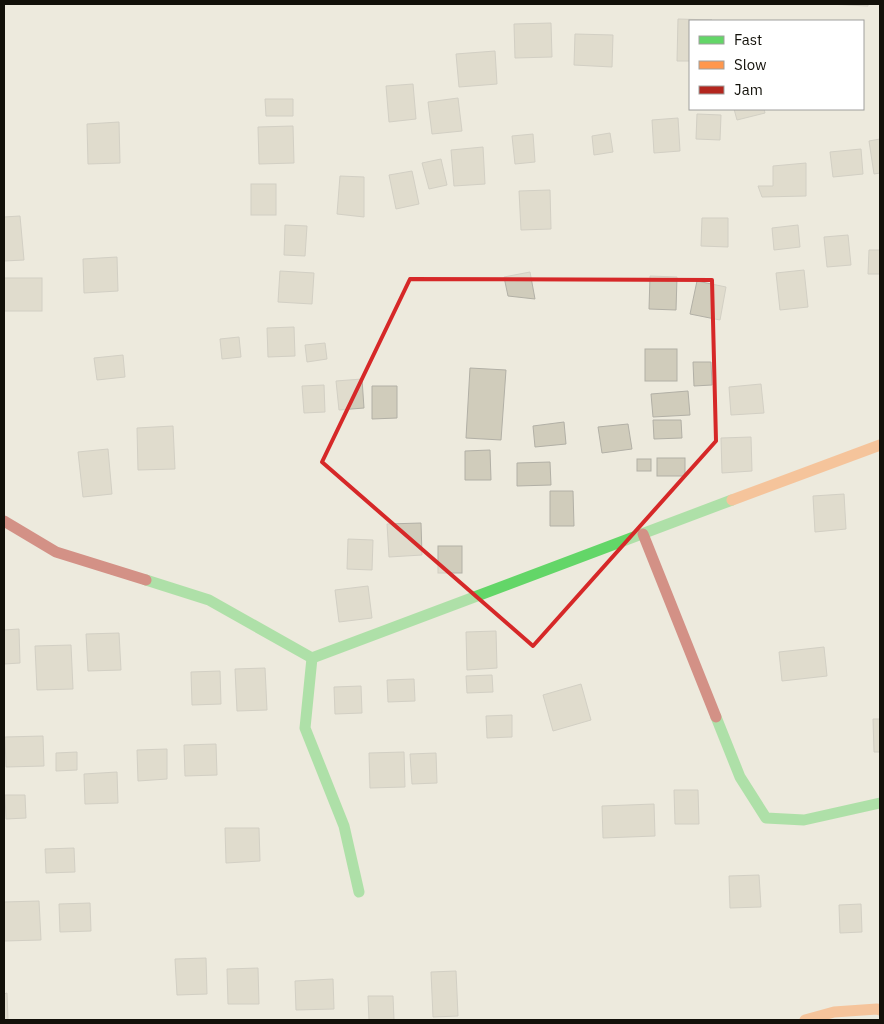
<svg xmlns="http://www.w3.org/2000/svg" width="884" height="1024" font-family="'IBM Plex Sans',sans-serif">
  <rect width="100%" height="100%" fill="#edeadd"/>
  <g fill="#d0ccbb" stroke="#b2b0a6">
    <path d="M828 4H868V6Z"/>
    <path d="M678 19 712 20 690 21V61H677Z"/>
    <path d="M551 23 552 57 515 58 514 24Z"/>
    <path d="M575 34 613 35 612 67 574 65Z"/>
    <path d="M495 51 497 84 459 87 456 54Z"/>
    <path d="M413 84 416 119 389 122 386 86Z"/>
    <path d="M458 98 462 131 432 134 428 102Z"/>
    <path d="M265 99H293V116H266Z"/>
    <path d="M734 109H764L765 113 737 120Z"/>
    <path d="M697 114 721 115 720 140 696 139Z"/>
    <path d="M678 118 680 151 654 153 652 120Z"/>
    <path d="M119 122 120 163 88 164 87 124Z"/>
    <path d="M293 126 294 163 259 164 258 127Z"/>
    <path d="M610 133 613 152 594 155 592 136Z"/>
    <path d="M533 134 535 162 515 164 512 136Z"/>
    <path d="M880 139V173L874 174 869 141Z"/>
    <path d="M483 147 485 184 454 186 451 150Z"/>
    <path d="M861 149 863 174 833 177 830 152Z"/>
    <path d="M441 159 447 185 429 189 422 163Z"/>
    <path d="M806 163V196L762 197 758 186H773V166Z"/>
    <path d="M412 171 419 204 396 209 389 175Z"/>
    <path d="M340 176 364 177V217L337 214Z"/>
    <rect x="251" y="184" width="25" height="31"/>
    <path d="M550 190 551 229 521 230 519 191Z"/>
    <path d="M20 216 24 260 4 261V217Z"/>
    <path d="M702 218H728V247L701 246Z"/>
    <path d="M285 225 307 226 305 256 284 255Z"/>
    <path d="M798 225 800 247 774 250 772 228Z"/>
    <path d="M848 235 851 265 827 267 824 237Z"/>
    <path d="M869 250H880V274H868Z"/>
    <path d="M117 257 118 291 84 293 83 259Z"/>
    <path d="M804 270 808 307 780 310 776 273Z"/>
    <path d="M280 271 314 273 312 304 278 302Z"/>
    <path d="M530 272 535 299 508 296 504 277Z"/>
    <path d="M650 276 677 277 676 310 649 309Z"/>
    <rect x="4" y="278" width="38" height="33"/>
    <path d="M697 281 726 287 720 320 690 314Z"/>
    <path d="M294 327 295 356 268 357 267 328Z"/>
    <path d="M239 337 241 357 222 359 220 339Z"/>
    <path d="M325 343 327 359 307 362 305 345Z"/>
    <rect x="645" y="349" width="32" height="32"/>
    <path d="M123 355 125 377 97 380 94 358Z"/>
    <path d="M693 362H711L712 385 694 386Z"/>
    <path d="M470 368 506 370 501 440 466 438Z"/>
    <path d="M362 379 364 408 339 410 336 381Z"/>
    <path d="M761 384 764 413 731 415 729 387Z"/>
    <path d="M324 385 325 412 304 413 302 386Z"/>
    <path d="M372 386H397V418L372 419Z"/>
    <path d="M688 391 690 415 653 417 651 394Z"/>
    <path d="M653 420H681L682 438 654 439Z"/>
    <path d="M564 422 566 444 535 447 533 426Z"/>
    <path d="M628 424 632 449 602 453 598 427Z"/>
    <path d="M173 426 175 469 138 470 137 428Z"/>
    <path d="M751 437 752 471 722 473 721 438Z"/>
    <path d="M108 449 112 494 83 497 78 452Z"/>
    <path d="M490 450 491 480H465V451Z"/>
    <rect x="657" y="458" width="28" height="18"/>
    <rect x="637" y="459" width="14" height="12"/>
    <path d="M550 462 551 485 517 486V463Z"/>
    <path d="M550 491H573L574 526H550Z"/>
    <path d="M844 494 846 529 815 532 813 496Z"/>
    <path d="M421 523 422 555 389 557 387 524Z"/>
    <path d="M348 539 373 540 372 570 347 569Z"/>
    <rect x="438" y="546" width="24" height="27"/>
    <path d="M368 586 372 618 339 622 335 590Z"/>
    <path d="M19 629 20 663 4 664V630Z"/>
    <path d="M496 631 497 668 467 670 466 632Z"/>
    <path d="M119 633 121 670 88 671 86 634Z"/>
    <path d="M71 645 73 689 37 690 35 646Z"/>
    <path d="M824 647 827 676 782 681 779 652Z"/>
    <path d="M265 668 267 710 237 711 235 669Z"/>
    <path d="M220 671 221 704 192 705 191 672Z"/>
    <path d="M492 675 493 692 467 693 466 676Z"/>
    <path d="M414 679 415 701 388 702 387 680Z"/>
    <path d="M581 684 591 720 553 731 543 695Z"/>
    <path d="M361 686 362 713 335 714 334 687Z"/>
    <path d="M512 715V737L487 738 486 716Z"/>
    <path d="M873 719H880V752H874Z"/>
    <path d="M43 736 44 766 6 767 5 737Z"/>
    <path d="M216 744 217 775 185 776 184 745Z"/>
    <path d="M167 749V779L138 781 137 750Z"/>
    <path d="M77 752V770L56 771V753Z"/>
    <path d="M404 752 405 787 370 788 369 753Z"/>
    <path d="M436 753 437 783 412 784 410 754Z"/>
    <path d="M117 772 118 803 85 804 84 774Z"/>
    <path d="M674 790H698L699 824H675Z"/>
    <path d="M5 795H25L26 818 6 819Z"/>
    <path d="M654 804 655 836 603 838 602 806Z"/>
    <path d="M225 828H259L260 861 226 863Z"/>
    <path d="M74 848 75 872 46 873 45 849Z"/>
    <path d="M759 875 761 907 730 908 729 876Z"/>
    <path d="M39 901 41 940 4 941V902Z"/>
    <path d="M90 903 91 931 60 932 59 904Z"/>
    <path d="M861 904 862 932 840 933 839 905Z"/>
    <path d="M206 958 207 994 177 995 175 959Z"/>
    <path d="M258 968 259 1004H228L227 969Z"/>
    <path d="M456 971 458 1016 433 1017 431 972Z"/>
    <path d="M333 979 334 1009 296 1010 295 981Z"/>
    <path d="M7 993 8 1020H4V994Z"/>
    <path d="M368 996H393L394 1020H369Z"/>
  </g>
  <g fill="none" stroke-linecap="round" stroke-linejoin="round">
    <g stroke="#63d668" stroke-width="11">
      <path d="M146 580 209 600 312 658 732 500"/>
      <path d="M312 658 305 728 344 826 359 892"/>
      <path d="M716 717 740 777 766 818 804 820 880 803"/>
    </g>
    <g stroke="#ff974d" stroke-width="11">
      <path d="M732 500 880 445"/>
      <path d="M805 1020 834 1012 877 1009 880 1010"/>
    </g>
    <g stroke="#b3261e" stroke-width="11">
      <path d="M4 521 56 552 146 580"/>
      <path d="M643 534 716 717"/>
    </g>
  </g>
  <path d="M0 0H884V1024H0ZM410 279 712 280 716 441 533 646 322 462Z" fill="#edeadd" fill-opacity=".55" fill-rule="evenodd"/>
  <path fill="none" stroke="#d62828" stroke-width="4" stroke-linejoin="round" d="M410 279 712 280 716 441 533 646 322 462Z"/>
  <rect width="884" height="1024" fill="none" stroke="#121009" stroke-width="10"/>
  <rect x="689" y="20" width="175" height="90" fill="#ffffff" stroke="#a09f9d"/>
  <rect x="699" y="36" width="25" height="8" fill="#63d668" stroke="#a09f9d"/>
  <text x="734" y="45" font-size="15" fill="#121009">Fast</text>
  <rect x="699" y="61" width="25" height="8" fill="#ff974d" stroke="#a09f9d"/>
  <text x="734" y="70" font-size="15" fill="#121009">Slow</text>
  <rect x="699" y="86" width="25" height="8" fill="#b3261e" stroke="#a09f9d"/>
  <text x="734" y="95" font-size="15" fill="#121009">Jam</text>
</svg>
